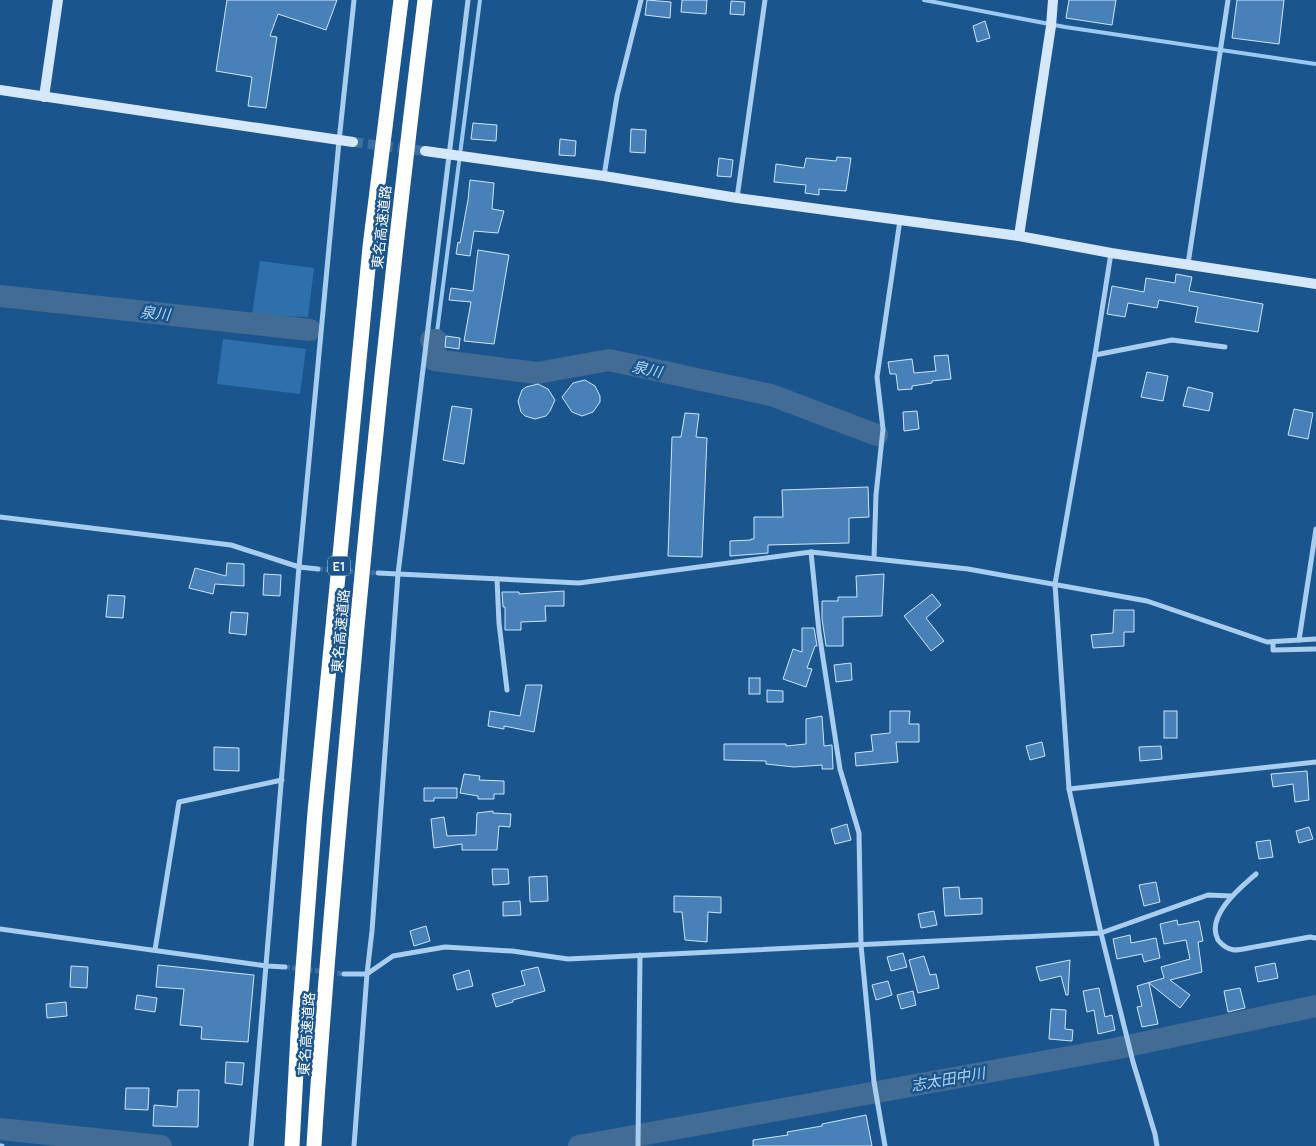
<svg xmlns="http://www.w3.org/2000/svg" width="1316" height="1146" font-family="Manrope,'Noto Sans JP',sans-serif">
  <rect width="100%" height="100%" fill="#1b558e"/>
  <g fill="#2e70ac">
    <path d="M260 261 314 268 308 317 252 315Z"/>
    <path d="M223 339 306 349 300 394 217 384Z"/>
  </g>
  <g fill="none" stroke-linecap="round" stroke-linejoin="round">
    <g stroke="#9bc9f0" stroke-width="4">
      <path d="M924 0 1065 27 1316 64"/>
      <path d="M436 340 480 0"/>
    </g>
    <g stroke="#436c95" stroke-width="22">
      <path d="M0 296 310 330"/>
      <path d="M431 340H436L434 360 537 373 609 360 771 395 877 435"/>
      <path d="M0 1129 161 1146"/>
      <path d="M579 1146 1114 1049 1316 1006"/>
    </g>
  </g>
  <g fill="#4881b8" stroke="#cee5fa">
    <path d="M227 0H337L326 30 278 14 270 36 277 37 266 108 248 106 252 77 216 71Z"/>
    <path d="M647 0 671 2 670 18 645 15Z"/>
    <path d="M682 0H707L706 14 681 12Z"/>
    <path d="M1069 0H1116L1112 25 1066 18Z"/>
    <path d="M1237 0H1284L1279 44 1232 38Z"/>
    <path d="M731 1 745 2 744 15 730 14Z"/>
    <path d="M985 21 990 38 977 42 973 26Z"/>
    <path d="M473 123 497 125 496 141 471 139Z"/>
    <path d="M631 129 646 130 645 153 630 152Z"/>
    <path d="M560 139 576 141 575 156 559 155Z"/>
    <path d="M837 157 851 158 846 191 819 189V195L805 193 806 185 774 182 776 164 804 168 806 158 836 161Z"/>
    <path d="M719 158 733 160 731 177 717 176Z"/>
    <path d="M470 180 494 183 492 209 504 211 498 233 474 231 470 256 456 254 458 242 460 243 468 200Z"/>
    <path d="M478 250 509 255 494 344 464 341 471 302 449 300 451 288 473 291Z"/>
    <path d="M1176 274 1192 277 1189 291 1263 304 1258 332 1195 322 1198 307 1159 300 1157 308 1128 303 1125 317 1107 314 1112 286 1144 292 1146 278 1175 283Z"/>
    <path d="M446 336 460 338 459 349 445 347Z"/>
    <path d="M948 355 951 379 932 381V383L912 386V389L898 390 896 374H890L888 362 912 359 914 373 936 371 934 356Z"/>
    <path d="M1147 372 1168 376 1163 401 1141 397Z"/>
    <path d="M585 380 595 386 600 396V402L593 412 582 416 572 412 562 397 573 383Z"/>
    <path d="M538 384 548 389 555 400 550 411 546 416 535 419 525 416 521 412 518 401 522 390 526 387Z"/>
    <path d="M1188 387 1213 393 1209 411 1183 406Z"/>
    <path d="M452 406 472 409 464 464 443 460Z"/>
    <path d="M1294 409 1313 413 1308 439 1288 435Z"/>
    <path d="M917 411 919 429 904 431 903 412Z"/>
    <path d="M685 413 699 414 696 437 707 438 702 557 668 556 672 437H681Z"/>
    <path d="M868 487 869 517 849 518V543L768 545V553L730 556V541L751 540V539H754V517H783L782 490Z"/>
    <path d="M227 563 244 564V586L215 584 213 594 189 588 195 568 226 576Z"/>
    <path d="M264 574 281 575 280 596 263 595Z"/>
    <path d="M884 574 882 616 843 617V646H826L822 619V601H838V597H857L856 576Z"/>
    <path d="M564 591V606H545L546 621 521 622V630H505V607H503L502 592H519V594Z"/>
    <path d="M932 594 941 605 926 618 944 641 931 651 904 616Z"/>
    <path d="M108 595 125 596 123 618 106 617Z"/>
    <path d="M1114 610H1134V632H1124V646L1093 648 1091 635 1113 633Z"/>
    <path d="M231 612 248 613 246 635 229 633Z"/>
    <path d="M802 628H814L817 646H815L807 668 812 669 806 687 783 679 793 649 802 652Z"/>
    <path d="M851 663 852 680 836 682 834 665Z"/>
    <rect x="749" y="678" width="11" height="16"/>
    <path d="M526 685H542L534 732 504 726V729L488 726 490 711 520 716Z"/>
    <path d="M767 690 783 691V702H767Z"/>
    <path d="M890 711H910L909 724H919V742H896L898 762 856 766 855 753 873 751 871 735 890 733Z"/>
    <rect x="1164" y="711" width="13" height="27"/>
    <path d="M822 716 824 746 832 745 833 769H822V765L794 767 766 764V761L724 760V744H786V746L806 744V719Z"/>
    <path d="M1042 742 1045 756 1030 760 1026 746Z"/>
    <path d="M1161 746 1162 759 1140 761 1139 747Z"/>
    <path d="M214 747 239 748V771L214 770Z"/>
    <path d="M1307 771 1309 800 1295 802 1293 784 1273 787 1271 774Z"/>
    <path d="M464 774 480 776 479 780 504 781V794H494V799H478V796L460 793Z"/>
    <path d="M424 788H457V798H434V801H424Z"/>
    <path d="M493 811V813L511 814 510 827 499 826 497 850H462V844L434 848 431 819 444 817 447 836 476 835 477 813Z"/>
    <path d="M847 824 851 840 835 844 831 829Z"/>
    <path d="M1309 827 1313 839 1299 843 1296 831Z"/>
    <path d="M1270 840 1273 857 1259 859 1256 842Z"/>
    <path d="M492 869H508L509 884 493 885Z"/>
    <path d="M547 876 548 901 530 902 529 877Z"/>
    <path d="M1156 882 1160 902 1144 906 1139 885Z"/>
    <path d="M959 887 960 899 982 898V914L945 916 943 888Z"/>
    <path d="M674 896 721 897V913L708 912 707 942 685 940 682 912H674Z"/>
    <path d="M520 901 521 915 503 916V902Z"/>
    <path d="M934 911 937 925 921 928 918 914Z"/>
    <path d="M1177 920 1178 925 1199 921 1203 941 1198 942 1202 972 1170 980 1190 995 1180 1008 1149 983 1158 1024 1142 1027 1137 1007 1142 1006 1137 986 1164 978 1161 967 1190 959 1186 940 1164 944 1160 924Z"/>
    <path d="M426 926 430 941 414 946 410 931Z"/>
    <path d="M1130 935 1131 943 1156 938 1160 958 1144 962 1142 954 1117 959 1113 939Z"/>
    <path d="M903 953 907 967 891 971 887 957Z"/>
    <path d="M924 956 930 975 936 974 939 988 918 993 909 960Z"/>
    <path d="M1070 960 1068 995H1066L1061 976 1040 981 1036 967Z"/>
    <path d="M1275 963 1278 978 1258 982 1255 967Z"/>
    <path d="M158 965 254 975 248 1042 201 1039 202 1027 180 1025 184 989 156 987Z"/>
    <path d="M71 966 88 967 87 988 70 987Z"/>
    <path d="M538 967 545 991 513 1000V1002L496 1007 492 994 525 985 521 971Z"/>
    <path d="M469 970 473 986 457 990 453 975Z"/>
    <path d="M888 981 892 995 876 1000 872 985Z"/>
    <path d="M1099 988 1105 1017 1112 1015 1115 1030 1098 1034 1094 1010 1087 1012 1083 991Z"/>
    <path d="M1240 988 1245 1008 1228 1012 1224 991Z"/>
    <path d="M913 991 916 1005 901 1009 897 995Z"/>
    <path d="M137 995 157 998 155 1012 135 1009Z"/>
    <path d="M66 1002 67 1016 47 1018 46 1004Z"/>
    <path d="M1051 1009 1066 1010 1065 1029 1073 1030 1072 1041 1049 1039Z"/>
    <path d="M226 1062 244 1063 242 1085 225 1083Z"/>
    <path d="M126 1088H149L148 1110 125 1109Z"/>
    <path d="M178 1090H199L198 1127 153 1126 154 1105 177 1107Z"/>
    <path d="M866 1115 872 1146H753V1140L788 1135 787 1132 822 1126V1124Z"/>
  </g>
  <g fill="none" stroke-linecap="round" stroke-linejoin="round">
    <g stroke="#3d6e9f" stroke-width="5" stroke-dasharray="5 2.5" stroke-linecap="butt">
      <path d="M318 569 378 573"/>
      <path d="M285 967 344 974"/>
    </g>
    <path stroke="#3d6e9f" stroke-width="10" stroke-dasharray="10 5" stroke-linecap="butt" d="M353 142 425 151"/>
    <g stroke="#a8cdee" stroke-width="5">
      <path d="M604 176 617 96 641 0"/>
      <path d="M737 198 765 0"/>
      <path d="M1111 253 1095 355 1055 584 1069 789 1101 933 1133 1062 1155 1134 1157 1146"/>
      <path d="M1188 264 1228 0"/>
      <path d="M1095 355 1172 340 1225 347"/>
      <path d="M0 517 231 545 299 567 318 569"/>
      <path d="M811 552 819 632 840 769 859 833 861 945 874 1082 885 1146"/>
      <path d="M874 558 876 495 883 429 877 377 900 220"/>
      <path d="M378 573 579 583 811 552 968 569 1147 601 1267 642 1316 639"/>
      <path d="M497 579 499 623 507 690"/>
      <path d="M1299 640 1316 529"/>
      <path d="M1273 642V650L1316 649"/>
      <path d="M1069 789 1316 762"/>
      <path d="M1256 874C1241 887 1205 916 1218 940 1222 945 1227 949 1234 950 1242 950 1252 947 1260 946 1277 943 1293 940 1310 937L1316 938"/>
      <path d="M0 929 267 966 285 967"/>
      <path d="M155 950 179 802 282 780"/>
      <path d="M344 974H367L393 956 445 947 512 951 568 959 1101 933 1208 895 1231 896"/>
      <path d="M0 1146H2"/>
      <path d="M251 1146 299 567 339 141 354 0"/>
      <path d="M354 1146 367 974 372 931 398 574 468 0"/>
      <path d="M638 1146 640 955"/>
    </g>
    <g stroke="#d5e8fa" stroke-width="10">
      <path d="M0 90 353 142"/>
      <path d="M44 97 58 0"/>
      <path d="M425 151 604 176 737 198 1019 236 1111 253 1316 284"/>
      <path d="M1019 236 1051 26 1053 0"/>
    </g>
    <g stroke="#fff" stroke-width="15">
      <path d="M292 1146 298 1034 315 812 370 247 401 0"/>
      <path d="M314 1146C322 1013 334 881 346 748 368 498 394 249 425 0"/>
    </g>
  </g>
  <g text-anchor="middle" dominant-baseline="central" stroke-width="5" stroke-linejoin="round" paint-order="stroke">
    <rect fill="#1b558e" stroke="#bcd" stroke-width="1" x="328" y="556.5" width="22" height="19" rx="4"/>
    <g font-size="12" font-weight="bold" fill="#fff">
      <text x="339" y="566">E1</text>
    </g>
    <g font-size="14" fill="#fff" stroke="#1b558e">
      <text transform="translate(381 227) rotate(-84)">東名高速道路</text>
      <text transform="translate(340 631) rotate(-85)">東名高速道路</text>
      <text transform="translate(306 1034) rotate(-86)">東名高速道路</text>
    </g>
    <g font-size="15" font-style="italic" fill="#b4d6f5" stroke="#1b558e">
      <text transform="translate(155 313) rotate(6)">泉川</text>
      <text transform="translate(647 369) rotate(12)">泉川</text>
      <text transform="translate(948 1079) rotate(-10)">志太田中川</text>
    </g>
  </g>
</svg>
